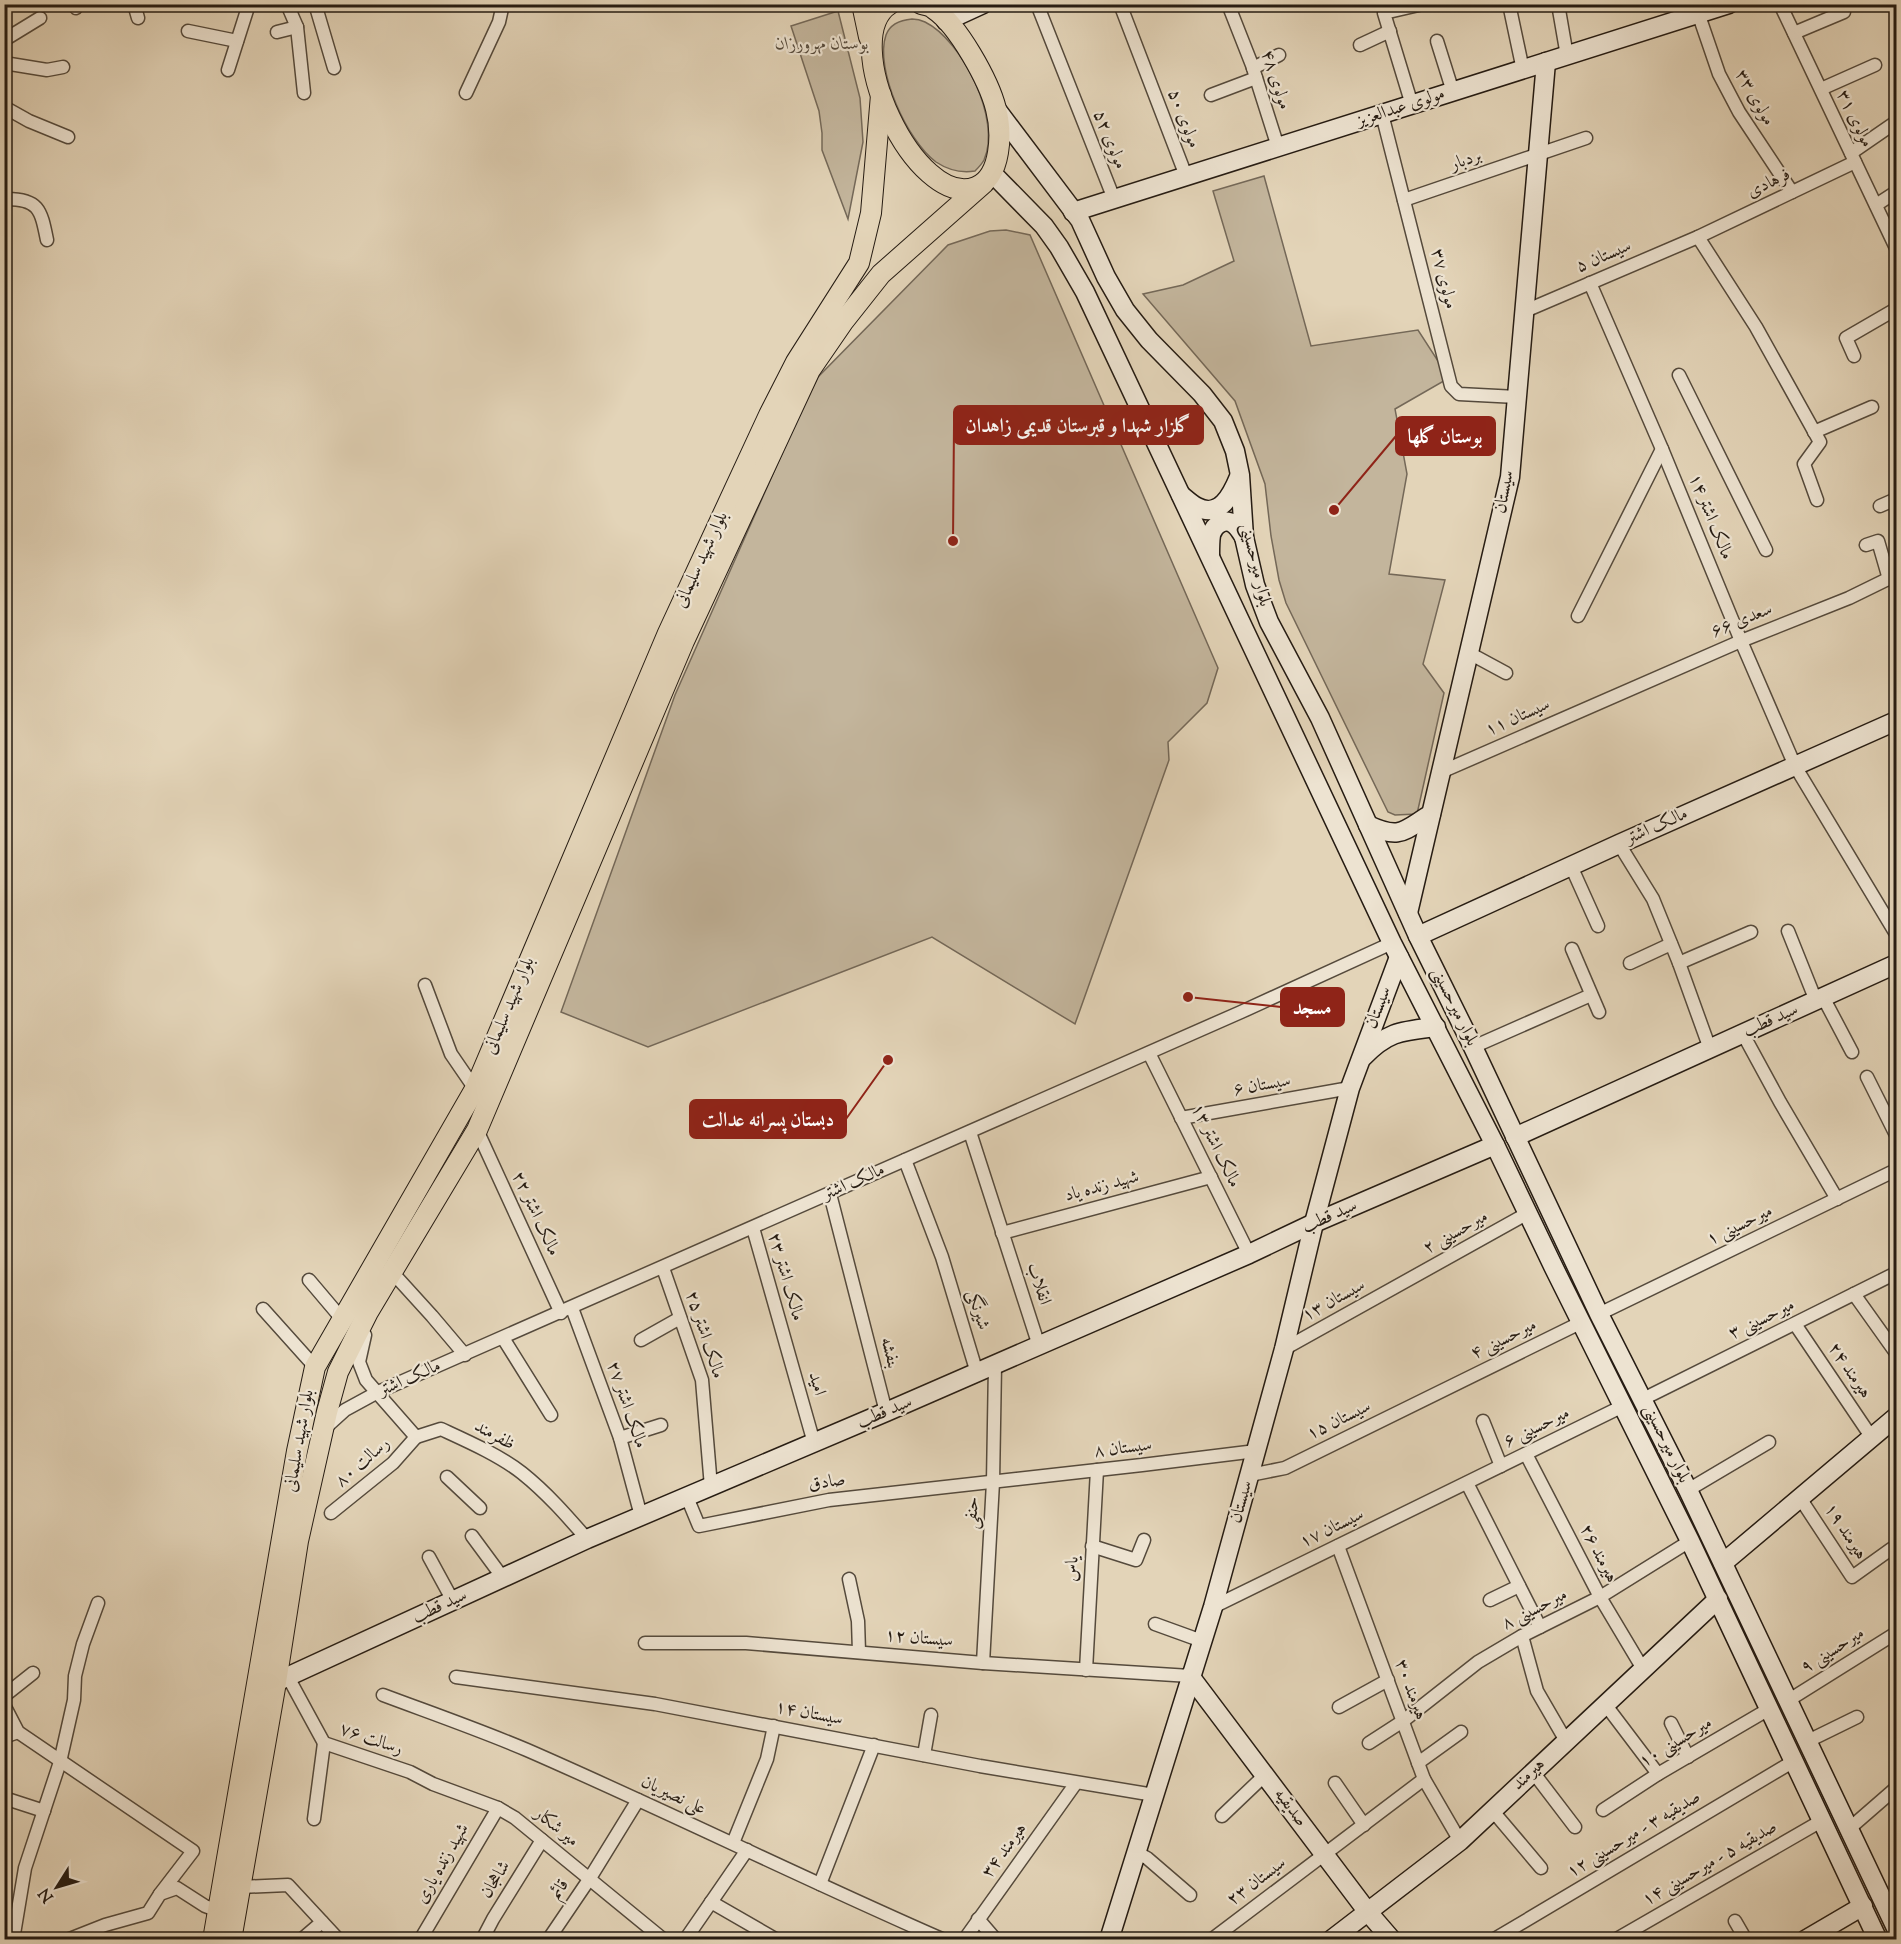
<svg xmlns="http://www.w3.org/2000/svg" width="1901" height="1944" font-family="'Sorts Mill Goudy',Amiri,serif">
  <rect width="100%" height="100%" fill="#e3d4b8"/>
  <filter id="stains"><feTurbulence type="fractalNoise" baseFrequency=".00333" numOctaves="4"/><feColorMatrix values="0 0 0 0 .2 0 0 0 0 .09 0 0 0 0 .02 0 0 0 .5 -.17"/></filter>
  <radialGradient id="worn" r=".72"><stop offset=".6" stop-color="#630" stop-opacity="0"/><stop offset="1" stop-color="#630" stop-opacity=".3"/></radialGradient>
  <g fill="#c3b59c" stroke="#746858" stroke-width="1.5">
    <path d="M838 11 860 98 863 142 848 219 822 150V133L819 111 791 26Z"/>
    <path d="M912 19C916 19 921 20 925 22 962 40 1002 120 984 160 982 164 978 168 975 171 962 173 948 170 936 162 908 142 874 69 886 35 890 24 901 20 912 19Z"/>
    <path d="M1264 176 1311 346 1418 330 1449 378 1395 409 1407 474 1389 574 1445 580 1423 664 1444 693 1417 814 1395 815 1388 812 1286 603 1279 580 1271 536 1265 484 1235 401 1143 294 1183 285 1234 261 1213 191Z"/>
    <path d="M1006 230 1030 235 1218 668 1207 703 1168 742 1169 760 1075 1024 932 937 648 1047 561 1012 675 695 800 413 818 377 948 245 990 231Z"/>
  </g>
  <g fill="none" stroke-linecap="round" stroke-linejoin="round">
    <defs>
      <g id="street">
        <path d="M75 4 76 8"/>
        <path d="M134 4 138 18"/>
        <path d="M287 4 297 27 304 93"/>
        <path d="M319 4 316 7 334 68"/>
        <path d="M1037 4 1114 199"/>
        <path d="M1120 4 1186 176"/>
        <path d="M1228 4 1252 65 1278 147"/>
        <path d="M1509 4 1523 70"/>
        <path d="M1558 4 1567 56"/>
        <path d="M1695 4 1719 74 1739 112 1792 192"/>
        <path d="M1780 4 1896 248"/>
        <path d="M188 31 237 41"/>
        <path d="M277 32 297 27"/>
        <path d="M1794 33 1844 12"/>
        <path d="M4 40 40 18"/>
        <path d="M1437 41 1453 92"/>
        <path d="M1360 45 1390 31"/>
        <path d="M4 63 47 70 63 67"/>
        <path d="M1253 68 1279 55"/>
        <path d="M228 70 249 4"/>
        <path d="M1821 89 1875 65"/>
        <path d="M466 93 499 22 503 4"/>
        <path d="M1211 95 1256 78"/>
        <path d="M1412 105 1384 13 1423 4"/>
        <path d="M4 107 29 121 68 137"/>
        <path d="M1382 114 1451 386 1459 394 1517 397"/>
        <path d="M1851 153 1896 122"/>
        <path d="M4 199C39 198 41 210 47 240"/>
        <path d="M1404 200 1586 138"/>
        <path d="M1876 205 1896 192"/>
        <path d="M1698 237 1756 327 1820 442 1804 464 1817 500"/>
        <path d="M1590 283 1662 449 1741 641 1795 766 1896 934"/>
        <path d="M1525 311 1698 237 1855 162"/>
        <path d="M1854 356 1846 338 1896 309"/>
        <path d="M1679 375 1766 550"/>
        <path d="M1814 432 1872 407"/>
        <path d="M1880 506 1896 499"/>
        <path d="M1866 545 1878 541 1889 579"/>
        <path d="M1578 616 1662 449"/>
        <path d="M1469 653 1506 673"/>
        <path d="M1441 772 1741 641 1849 598 1896 575"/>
        <path d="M1619 844 1653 899 1679 963 1710 1049"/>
        <path d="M1571 866 1598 926"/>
        <path d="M1788 931 1816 1001"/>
        <path d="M1572 949 1599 1012"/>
        <path d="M1630 963 1671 944"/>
        <path d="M1679 963 1751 932"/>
        <path d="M425 985 451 1054 475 1089"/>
        <path d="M1823 997 1852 1052"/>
        <path d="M1743 1034 1780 1102 1837 1199"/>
        <path d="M1473 1047 1591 995"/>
        <path d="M1149 1053 1249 1254"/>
        <path d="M1867 1077 1896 1135"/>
        <path d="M1181 1118 1350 1088"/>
        <path d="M477 1130 561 1313"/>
        <path d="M970 1132 1039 1346"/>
        <path d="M905 1160 942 1257 977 1373"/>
        <path d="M830 1194 886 1412"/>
        <path d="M753 1228 814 1443"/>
        <path d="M1002 1233 1211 1177"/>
        <path d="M663 1268 702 1380 711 1487"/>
        <path d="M392 1272 432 1316 465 1355"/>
        <path d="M309 1280 342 1319"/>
        <path d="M1854 1294 1896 1353"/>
        <path d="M572 1308 620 1438 641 1516"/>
        <path d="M263 1309 315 1367"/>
        <path d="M1599 1314 1896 1170"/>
        <path d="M1795 1324 1872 1438"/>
        <path d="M365 1335 359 1362 366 1380 416 1437 441 1429C467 1441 499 1455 522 1473 547 1493 567 1516 587 1539"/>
        <path d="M503 1338 551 1415"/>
        <path d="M641 1340 680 1318"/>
        <path d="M1284 1349 1528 1213"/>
        <path d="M1643 1399 1896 1273"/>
        <path d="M1483 1421 1501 1466"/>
        <path d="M324 1429 345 1410 378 1392 1241 1012 1392 943"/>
        <path d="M620 1438 661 1425"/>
        <path d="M1526 1454 1600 1597 1643 1669"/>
        <path d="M1250 1475 1285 1468 1582 1322"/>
        <path d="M447 1477 480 1508"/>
        <path d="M1467 1483 1540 1627"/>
        <path d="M1688 1490 1769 1442"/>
        <path d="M687 1497 699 1526 829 1500 1142 1465 1256 1451"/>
        <path d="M1800 1498 1852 1577 1891 1549"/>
        <path d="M331 1513 393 1463 416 1437"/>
        <path d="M472 1536 503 1578"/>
        <path d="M1092 1546 1136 1560 1144 1540"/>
        <path d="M1338 1546 1424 1779 1460 1841"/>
        <path d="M429 1557 453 1601"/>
        <path d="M849 1579 858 1621 859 1652"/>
        <path d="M1490 1600 1519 1586"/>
        <path d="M1213 1607 1623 1406"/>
        <path d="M1155 1624 1202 1641"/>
        <path d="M1522 1636 1537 1691 1566 1741"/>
        <path d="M645 1643H746L983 1663 1190 1676"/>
        <path d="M983 1663 993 1482 995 1365"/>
        <path d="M1086 1670 1097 1470"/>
        <path d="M288 1677 324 1743 410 1772 433 1784 498 1808 515 1818 664 1940"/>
        <path d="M456 1677 655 1704 980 1766 1154 1795"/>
        <path d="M383 1695C431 1713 480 1730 527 1750 667 1811 804 1879 944 1940"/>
        <path d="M4 1696 33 1673"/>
        <path d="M1789 1700 1896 1633"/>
        <path d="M1605 1704 1658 1774"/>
        <path d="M4 1705 18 1732 193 1851 160 1894"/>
        <path d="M1339 1707 1388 1680"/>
        <path d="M1671 1723 1688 1757"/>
        <path d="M4 1737 18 1732"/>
        <path d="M1808 1741 1857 1717"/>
        <path d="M1369 1743 1403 1721 1478 1662 1522 1636 1600 1597 1690 1541"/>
        <path d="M924 1755 931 1715"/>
        <path d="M1418 1763 1461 1732"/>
        <path d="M1533 1772 1575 1827"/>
        <path d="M1335 1783 1364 1825"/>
        <path d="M4 1798 44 1811"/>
        <path d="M1492 1810 1541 1868"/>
        <path d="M1603 1810 1658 1774 1769 1709"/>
        <path d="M1222 1816 1265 1775"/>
        <path d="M314 1819 324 1743"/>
        <path d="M1850 1828 1896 1788"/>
        <path d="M733 1843 767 1759 774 1726"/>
        <path d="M1136 1852 1147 1858 1190 1895"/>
        <path d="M820 1884 874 1745"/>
        <path d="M240 1887 288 1885 339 1940"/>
        <path d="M711 1902 777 1940"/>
        <path d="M978 1919 996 1940"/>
        <path d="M1735 1921 1746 1940"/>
        <path d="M13 1940 25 1868 60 1762 74 1700 75 1676 83 1644 98 1603"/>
        <path d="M67 1940 105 1925 148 1913 160 1894 177 1888 205 1906 218 1911"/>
        <path d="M301 1940 322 1922"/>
        <path d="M420 1940 498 1808"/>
        <path d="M482 1940 493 1919 542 1840"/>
        <path d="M548 1940 590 1878 638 1800"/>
        <path d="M685 1940 747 1850"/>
        <path d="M964 1940 1076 1783"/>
        <path d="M1211 1940 1424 1779"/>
        <path d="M1493 1940 1794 1761"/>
        <path d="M1615 1940 1823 1820"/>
      </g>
      <g id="secondary">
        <path d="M946 21 983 4"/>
        <path d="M997 110 1080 220 1106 277 1125 310 1149 340 1202 394 1223 421 1235 451 1240 475 1244 537 1255 585 1269 622 1320 718 1418 936 1473 1047 1599 1314 1688 1490 1896 1928"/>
        <path d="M992 173 1044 226 1059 247 1085 292 1392 943 1495 1145 1554 1268 1690 1541 1878 1940"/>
        <path d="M1073 212 1729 4"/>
        <path d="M1181 495C1186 499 1191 504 1197 507 1220 519 1232 494 1239 477"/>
        <path d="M1210 555C1210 549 1210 541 1211 535 1214 524 1226 517 1235 525 1239 528 1242 534 1244 537"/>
        <path d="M1368 825C1401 840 1403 831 1431 814"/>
        <path d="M1408 913 1510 477 1546 62"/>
        <path d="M1418 936 1619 844 1896 721"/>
        <path d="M1363 1057C1388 1031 1402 1031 1436 1027"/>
        <path d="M1515 1137 1896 964"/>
        <path d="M1723 1563 1896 1417"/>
        <path d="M1190 1676 1367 1911 1392 1940"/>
        <path d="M276 1682 587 1539 886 1412 1249 1254 1314 1223 1495 1145"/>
        <path d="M1109 1940 1213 1607 1284 1349 1314 1223 1350 1088 1399 957"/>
        <path d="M1331 1940 1460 1841 1718 1599"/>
        <path d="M1805 1940 1863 1906"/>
      </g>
      <g id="primary">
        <path d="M862 4 869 37"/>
        <path d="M890 4C835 38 916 211 976 187 1002 176 1002 132 996 109 989 81 958 25 934 9 931 6 926 5 921 4"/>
        <path d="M213 1940 297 1451 315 1367 475 1089 668 633 769 415 796 362 859 263 871 213 881 95"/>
        <path d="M231 1940 276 1682 298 1541 327 1412 338 1372 368 1312 477 1130 684 641 810 370 843 322 881 274 984 183"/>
      </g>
    </defs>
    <use href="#street" stroke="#554a3c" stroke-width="15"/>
    <use href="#secondary" stroke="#261c13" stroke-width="21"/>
    <use href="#primary" stroke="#261c13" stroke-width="22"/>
    <use href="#street" stroke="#ede3d1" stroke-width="12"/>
    <use href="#secondary" stroke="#ede3d1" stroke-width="18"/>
    <use href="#primary" stroke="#e3d4b8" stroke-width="20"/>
  </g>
  <g text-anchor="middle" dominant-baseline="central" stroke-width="4.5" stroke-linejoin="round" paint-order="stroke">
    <g font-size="18" font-style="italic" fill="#554a3c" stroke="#ede3d1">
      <text x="822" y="45">بوستان مهرورزان</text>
    </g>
    <g font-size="18" fill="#261c13" stroke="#ede3d1">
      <text transform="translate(1275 80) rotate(72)">مولوی ۴۸</text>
      <text transform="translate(1754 98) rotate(60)">مولوی ۳۳</text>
      <text transform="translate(1401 108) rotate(-18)">مولوی عبدالعزیز</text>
      <text transform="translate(1183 119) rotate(69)">مولوی ۵۰</text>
      <text transform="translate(1854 119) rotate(64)">مولوی ۳۱</text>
      <text transform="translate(1109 140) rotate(68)">مولوی ۵۲</text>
      <text transform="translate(1466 161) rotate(-19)">بردبار</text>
      <text transform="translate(1769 184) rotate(-26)">فرهادی</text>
      <text transform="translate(1604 257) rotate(-23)">سیستان ۵</text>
      <text transform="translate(1443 279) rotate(76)">مولوی ۳۷</text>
      <text transform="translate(1505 492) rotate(-79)">سیستان</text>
      <text transform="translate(1710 517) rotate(68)">مالک اشتر ۱۴</text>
      <text transform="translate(702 560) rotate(-65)">بلوار شهید سلیمانی</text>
      <text transform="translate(1255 565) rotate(77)">بلوار میرحسینی</text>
      <text transform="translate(1742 621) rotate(-22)">سعدی ۶۶</text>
      <text transform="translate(1518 718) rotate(-24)">سیستان ۱۱</text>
      <text transform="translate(1657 827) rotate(-24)">مالک اشتر</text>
      <text transform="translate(510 1006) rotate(-67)">بلوار شهید سلیمانی</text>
      <text transform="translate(1454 1007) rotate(64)">بلوار میرحسینی</text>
      <text transform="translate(1379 1008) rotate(-69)">سیستان</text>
      <text transform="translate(1771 1021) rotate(-24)">سید قطب</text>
      <text transform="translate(1262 1086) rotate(-10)">سیستان ۶</text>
      <text transform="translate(1215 1146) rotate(64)">مالک اشتر ۱۳</text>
      <text transform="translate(854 1183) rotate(-24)">مالک اشتر</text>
      <text transform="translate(1102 1187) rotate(-15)">شهید زنده یاد</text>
      <text transform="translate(535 1214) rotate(65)">مالک اشتر ۲۲</text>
      <text transform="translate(1330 1217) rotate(-24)">سید قطب</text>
      <text transform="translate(1740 1226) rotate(-26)">میرحسینی ۱</text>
      <text transform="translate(1456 1233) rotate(-29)">میرحسینی ۲</text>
      <text transform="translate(785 1277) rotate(74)">مالک اشتر ۲۳</text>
      <text transform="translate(1038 1284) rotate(72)">انقلاب</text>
      <text transform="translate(1334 1301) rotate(-29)">سیستان ۱۳</text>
      <text transform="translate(977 1310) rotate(73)">شیرنگی</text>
      <text transform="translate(1762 1320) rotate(-26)">میرحسینی ۳</text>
      <text transform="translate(704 1335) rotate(72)">مالک اشتر ۲۵</text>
      <text transform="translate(1504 1340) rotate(-26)">میرحسینی ۴</text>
      <text transform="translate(889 1353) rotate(76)">بنفشه</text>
      <text transform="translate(1849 1371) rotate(56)">هیرمند ۲۴</text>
      <text transform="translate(410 1379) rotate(-24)">مالک اشتر</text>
      <text transform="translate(816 1384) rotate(74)">امید</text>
      <text transform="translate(626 1405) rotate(71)">مالک اشتر ۲۷</text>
      <text transform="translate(885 1413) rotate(-23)">سید قطب</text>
      <text transform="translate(1339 1421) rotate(-26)">سیستان ۱۵</text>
      <text transform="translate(1537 1428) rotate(-26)">میرحسینی ۶</text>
      <text transform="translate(494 1436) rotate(29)">ظفرمند</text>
      <text transform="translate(300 1441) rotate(-80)">بلوار شهید سلیمانی</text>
      <text transform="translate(1666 1444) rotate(64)">بلوار میرحسینی</text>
      <text transform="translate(1123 1449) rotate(-7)">سیستان ۸</text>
      <text transform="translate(363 1463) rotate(-41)">رسالت ۸۰</text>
      <text transform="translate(827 1483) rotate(-9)">صادق</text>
      <text transform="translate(1242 1502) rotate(-74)">سیستان</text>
      <text transform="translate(973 1513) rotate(-87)">حنفی</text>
      <text transform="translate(1332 1529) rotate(-26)">سیستان ۱۷</text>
      <text transform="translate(1845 1532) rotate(57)">هیرمند ۱۹</text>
      <text transform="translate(1598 1554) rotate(63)">هیرمند ۲۶</text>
      <text transform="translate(1073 1569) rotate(-87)">یاس</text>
      <text transform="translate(440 1607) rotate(-25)">سید قطب</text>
      <text transform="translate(1535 1610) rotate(-27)">میرحسینی ۸</text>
      <text transform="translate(919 1639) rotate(5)">سیستان ۱۲</text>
      <text transform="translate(1833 1651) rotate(-32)">میرحسینی ۹</text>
      <text transform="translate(1410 1690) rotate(70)">هیرمند ۳۰</text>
      <text transform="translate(809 1714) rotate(11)">سیستان ۱۴</text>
      <text transform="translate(371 1740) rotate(19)">رسالت ۷۶</text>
      <text transform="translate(1676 1743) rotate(-31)">میرحسینی ۱۰</text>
      <text transform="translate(1529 1775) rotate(-43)">هیرمند</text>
      <text transform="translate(673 1796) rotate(25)">علی نصیریان</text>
      <text transform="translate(1290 1808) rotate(53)">صدیقیه</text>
      <text transform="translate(556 1828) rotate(39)">میر شکار</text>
      <text transform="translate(1634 1835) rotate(-31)">صدیقیه ۳ - میرحسینی ۱۲</text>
      <text transform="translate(1005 1851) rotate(-54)">هیرمند ۳۴</text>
      <text transform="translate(443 1864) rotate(-60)">شهید زنده یاری</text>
      <text transform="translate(1710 1864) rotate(-30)">صدیقیه ۵ - میرحسینی ۱۴</text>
      <text transform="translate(496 1880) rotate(-58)">شاهجان</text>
      <text transform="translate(1257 1882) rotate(-37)">سیستان ۲۳</text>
      <text transform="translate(560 1890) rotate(-56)">قائم</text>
    </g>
  </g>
  <path fill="none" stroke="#8f2418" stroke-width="2" d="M953 541L954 425M1334 510L1396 436M1188 997L1281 1007M888 1060L846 1119"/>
  <g fill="#8f2418" stroke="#ede3d1" stroke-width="2">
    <circle cx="953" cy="541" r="6"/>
    <circle cx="1334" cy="510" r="6"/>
    <circle cx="1188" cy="997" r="6"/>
    <circle cx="888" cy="1060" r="6"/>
  </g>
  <g fill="#8f2418" stroke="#8f2418" stroke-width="2">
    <rect x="954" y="406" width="249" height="38" rx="6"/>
    <rect x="1396" y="417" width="99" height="38" rx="6"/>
    <rect x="1281" y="988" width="63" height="38" rx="6"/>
    <rect x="690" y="1100" width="156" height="38" rx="6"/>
  </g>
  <g font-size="20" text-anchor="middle" font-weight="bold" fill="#fff">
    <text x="1078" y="432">گلزار شهدا و قبرستان قدیمی زاهدان</text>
    <text x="1445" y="443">بوستان گلها</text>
    <text x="1312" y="1014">مسجد</text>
    <text x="768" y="1126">دبستان پسرانه عدالت</text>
  </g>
  <rect width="1901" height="1944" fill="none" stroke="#e3d4b8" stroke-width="24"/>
  <rect x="6" y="6" width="1889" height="1932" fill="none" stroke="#261c13" stroke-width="3"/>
  <rect x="12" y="12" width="1877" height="1920" fill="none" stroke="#261c13" stroke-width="1.5"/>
  <g transform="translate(57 1887) rotate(233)" stroke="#ede3d1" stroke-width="4.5" paint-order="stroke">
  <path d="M0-4.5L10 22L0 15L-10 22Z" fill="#261c13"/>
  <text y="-9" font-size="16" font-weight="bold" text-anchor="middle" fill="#261c13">N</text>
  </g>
  <rect width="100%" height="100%" filter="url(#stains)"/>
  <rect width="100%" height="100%" fill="url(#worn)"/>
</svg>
